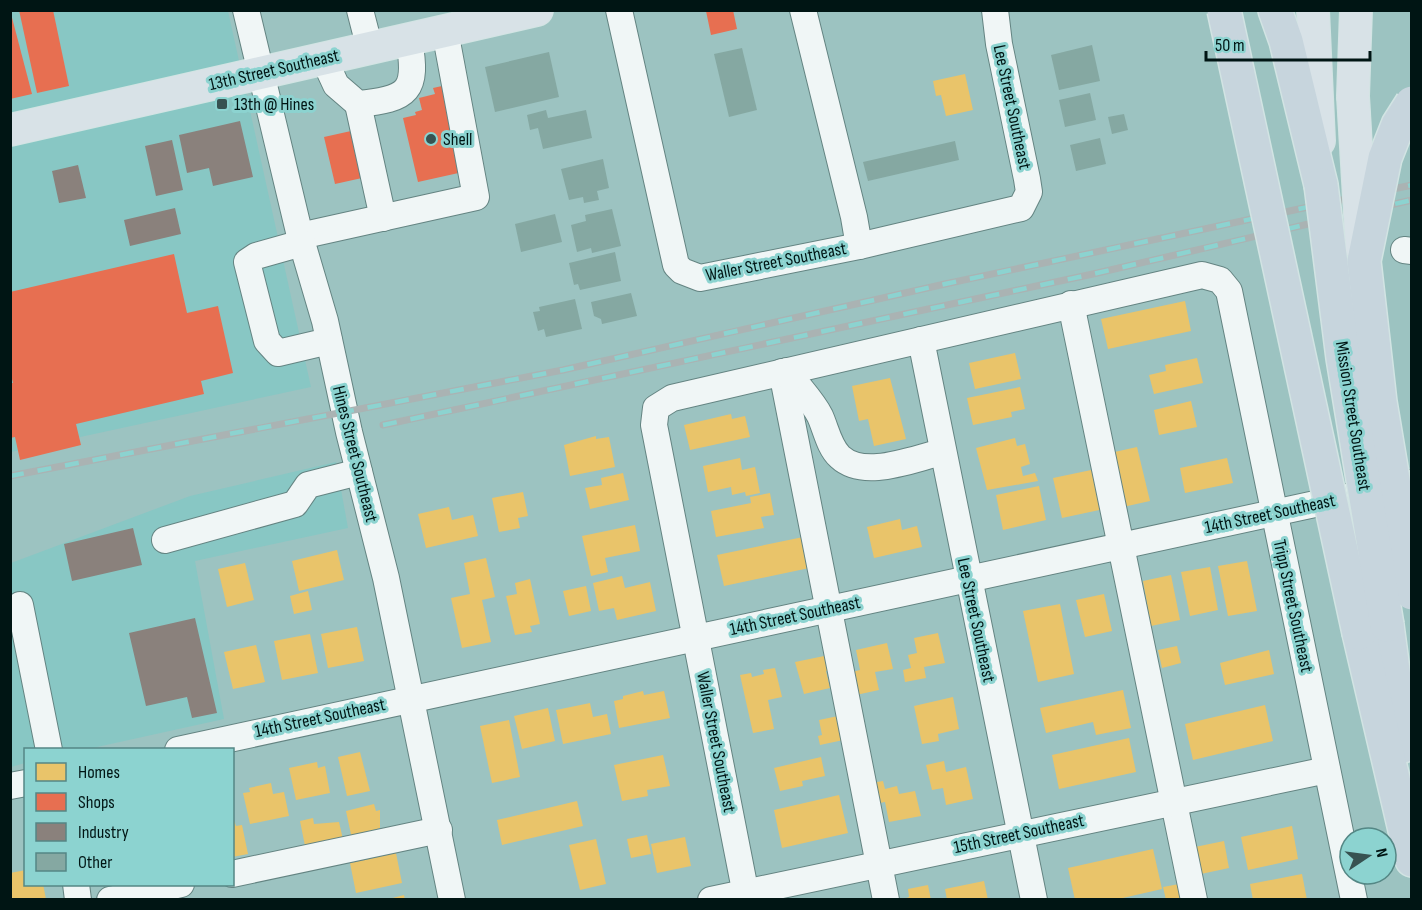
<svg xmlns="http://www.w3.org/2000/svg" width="1422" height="910" font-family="'Sofia Sans Condensed',sans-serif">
  <rect width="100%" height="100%" fill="#9cc3c1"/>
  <g fill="#88c7c4">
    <path d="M10 11H228L311 387 11 452Z"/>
    <path d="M336 462 348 528 195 561 224 719 88 749 26 750 25 763 11 767V563L190 496Z"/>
  </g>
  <g fill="#e9c46a">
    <path d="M965 74 973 110 946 116 941 95 936 96 933 81Z"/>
    <path d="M1185 301 1191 331 1108 349 1101 319Z"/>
    <path d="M1015 353 1021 379 975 389 969 363Z"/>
    <path d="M1197 358 1203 383 1154 394 1149 375 1166 371 1165 365Z"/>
    <path d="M890 378 906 439 874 446 868 419 859 421 852 386Z"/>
    <path d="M1020 387 1025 409 1011 412 1012 417 973 425 967 398Z"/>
    <path d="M1191 401 1197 427 1159 435 1154 410Z"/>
    <path d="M731 414 732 419 745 416 750 437 690 450 684 425Z"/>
    <path d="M596 436V439L609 437 615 467 570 476 564 445Z"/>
    <path d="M1015 438 1017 446 1025 444 1030 464 1021 467 1023 476 1035 473 1038 481 987 490 976 448Z"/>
    <path d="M1137 447 1150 501 1123 507 1110 453Z"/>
    <path d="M740 458 742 470 755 467 760 493 746 496 745 492 732 495 731 487 708 492 703 466Z"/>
    <path d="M1227 458 1233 483 1185 493 1180 468Z"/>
    <path d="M1096 469 1104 509 1062 518 1053 478Z"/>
    <path d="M623 473 629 500 590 509 585 488 602 485 601 478Z"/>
    <path d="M1039 486 1046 520 1003 530 996 495Z"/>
    <path d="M523 492 528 516 518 518 520 528 499 532 492 498Z"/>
    <path d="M770 493 774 515 761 517 764 528 716 537 711 511 751 503 750 497Z"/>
    <path d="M449 507 452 520 473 515 478 536 426 548 418 514Z"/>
    <path d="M900 519 902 530 917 526 922 547 874 558 867 527Z"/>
    <path d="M635 525 640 551 605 558 608 572 591 576 582 536Z"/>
    <path d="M808 536 814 567 724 586 717 555Z"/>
    <path d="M337 550 344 580 299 591 292 561Z"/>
    <path d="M486 558 495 597 482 600 491 642 462 648 451 598 470 594 464 563Z"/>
    <path d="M1247 561 1257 611 1228 616 1218 566Z"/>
    <path d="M245 563 254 600 227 607 218 569Z"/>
    <path d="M1210 567 1218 610 1190 616 1181 572Z"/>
    <path d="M1171 575 1180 620 1151 626 1143 581Z"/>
    <path d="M622 576 625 588 650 582 656 611 617 620 614 608 599 611 593 583Z"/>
    <path d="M530 579 540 624 530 626 532 632 515 635 506 596 517 594 515 583Z"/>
    <path d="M586 586 591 611 569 616 563 591Z"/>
    <path d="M308 591 312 610 294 614 290 596Z"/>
    <path d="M1104 594 1112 631 1085 637 1076 600Z"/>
    <path d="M1060 604 1074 674 1038 682 1023 611Z"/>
    <path d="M357 627 364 661 328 668 321 634Z"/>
    <path d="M938 633 945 663 924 667 926 678 905 682 903 670 911 668 908 655 917 653 914 638Z"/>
    <path d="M310 634 318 673 282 680 274 641Z"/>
    <path d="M887 643 893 669 875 672 879 690 856 695 851 672 860 670 856 650Z"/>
    <path d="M256 645 265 682 233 689 224 652Z"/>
    <path d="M1177 646 1181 663 1162 668 1158 650Z"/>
    <path d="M1269 650 1274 674 1225 685 1220 663Z"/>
    <path d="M829 655 832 670 826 671 830 688 804 694 795 662Z"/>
    <path d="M775 668 782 697 768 700 774 729 753 733 740 675 751 673 752 677 764 674 763 670Z"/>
    <path d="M1123 690 1131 728 1096 735 1093 722 1046 733 1040 708Z"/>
    <path d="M643 691 644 695 664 691 670 718 619 728 614 701 623 699V696Z"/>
    <path d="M953 697 959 729 938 734 939 741 922 744 914 706Z"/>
    <path d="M590 703 593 717 607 714 611 734 563 744 556 710Z"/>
    <path d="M1265 705 1273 741 1193 760 1185 724Z"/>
    <path d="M548 708 555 741 522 749 514 716Z"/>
    <path d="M843 715 848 739 820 745 818 736 822 735 819 720Z"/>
    <path d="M509 720 520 777 492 783 480 726Z"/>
    <path d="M1129 738 1136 772 1059 789 1052 755Z"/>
    <path d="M360 752 370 791 347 796 338 757Z"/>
    <path d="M663 755 670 786 647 790 648 796 622 801 614 765Z"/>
    <path d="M821 757 825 776 802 781 803 786 780 791 774 768Z"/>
    <path d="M944 761 946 772 966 767 973 799 946 805 943 788 932 790 926 765Z"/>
    <path d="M317 762 318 768 325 766 330 793 296 800 289 768Z"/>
    <path d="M883 781 885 789 897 786 899 794 915 791 921 816 889 822 885 802 875 804 871 783Z"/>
    <path d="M271 783 273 794 284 792 289 816 250 824 243 793 250 792 249 788Z"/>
    <path d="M839 795 848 833 782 848 774 810Z"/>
    <path d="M577 801 583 826 502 845 497 820Z"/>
    <path d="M374 804 376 811 380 810V828L370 831 372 840 353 844 346 811Z"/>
    <path d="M232 815 236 826 242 825 248 854 232 857Z"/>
    <path d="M313 818 314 824 339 822 344 844 306 851 300 821Z"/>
    <path d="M1292 826 1298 859 1248 870 1241 837Z"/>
    <path d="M647 835 651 854 631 858 627 839Z"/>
    <path d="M685 837 691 866 657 873 651 844Z"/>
    <path d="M596 839 606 884 580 890 569 845Z"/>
    <path d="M1224 841 1229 868 1201 874 1195 847Z"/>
    <path d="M1153 849 1162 889 1114 900H1075L1068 868Z"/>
    <path d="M396 853 402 883 356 893 350 863Z"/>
    <path d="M26 870V884H43L46 899 11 900 10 873Z"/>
    <path d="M1302 874 1307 900H1253L1250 884Z"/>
    <path d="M984 881 988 900H947L945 889Z"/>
    <path d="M1179 884 1182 900H1166L1163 887Z"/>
    <path d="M928 885 931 900H901L909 897 908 889Z"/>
    <path d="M404 895 405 900H389V899Z"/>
  </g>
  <g fill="#e76f51">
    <path d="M10 10 32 94 10 99Z"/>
    <path d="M19 10H53L69 86 37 93Z"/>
    <path d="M733 10 737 29 711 35 706 11Z"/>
    <path d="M442 86 463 172 418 182 403 118 416 115 415 112 422 110 419 98 435 94 433 88Z"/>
    <path d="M351 131 362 178 335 184 324 137Z"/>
    <path d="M174 254 187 313 218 306 233 373 201 381 204 394 76 424 81 445 20 460 15 437 10 438V383H13L10 371V292Z"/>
  </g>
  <g fill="#8a817c">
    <path d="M240 121 253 177 213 186 209 168 187 173 179 135Z"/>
    <path d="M172 140 183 190 156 196 145 146Z"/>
    <path d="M78 165 86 198 59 203 52 171Z"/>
    <path d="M175 208 181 234 130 246 124 220Z"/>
    <path d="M133 528 142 565 72 581 64 544Z"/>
    <path d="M195 618 217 713 192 718 187 697 146 706 129 633Z"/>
  </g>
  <g fill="#85a8a2">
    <path d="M1092 45 1100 81 1059 90 1051 55Z"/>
    <path d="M742 48 757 110 729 117 714 54Z"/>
    <path d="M549 52 559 97 495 112 485 67Z"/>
    <path d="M1090 93 1096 120 1065 127 1059 100Z"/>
    <path d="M546 110 548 118 586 110 592 138 543 149 538 128 530 130 527 115Z"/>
    <path d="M1124 114 1128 130 1112 134 1108 117Z"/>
    <path d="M1100 138 1106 164 1076 171 1070 145Z"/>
    <path d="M955 141 959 160 868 181 863 162Z"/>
    <path d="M603 159 609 188 597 191 599 200 584 203 583 197 569 200 561 169Z"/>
    <path d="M612 209 621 246 592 253 591 248 577 252 571 225 586 221 585 215Z"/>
    <path d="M555 214 562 242 521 252 515 224Z"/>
    <path d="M615 252 621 281 580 290 578 284 574 285 569 263Z"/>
    <path d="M631 293 637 316 602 324 601 319 594 316 591 302Z"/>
    <path d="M575 299 582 329 546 337 544 329 538 331 533 312 540 311 539 307Z"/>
  </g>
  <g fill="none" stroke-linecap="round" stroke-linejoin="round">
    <defs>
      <g id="minor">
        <path d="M246 10 300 236 325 321 349 432 386 578 452 900"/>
        <path d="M360 10 370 49"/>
        <path d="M619 10 676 265 682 271 700 278 859 246 1021 208 1029 192 1027 179 999 44 995 10"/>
        <path d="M803 10 854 217 859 246"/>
        <path d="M324 59 336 85 358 104C409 99 418 91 409 40"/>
        <path d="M358 104 383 218"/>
        <path d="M300 236 476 197 445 31"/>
        <path d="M302 243 256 256 247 262 267 341 278 353 329 341"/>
        <path d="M1404 250 1412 251"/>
        <path d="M1071 304 1194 900"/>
        <path d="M921 340 1034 900"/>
        <path d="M787 371C797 386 812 400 820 416 826 429 829 447 840 457 865 480 914 458 943 452"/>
        <path d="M782 372 886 900"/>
        <path d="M165 540 295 504 308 485 359 472"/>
        <path d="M20 605 49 750"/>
        <path d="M178 750 1412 483"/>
        <path d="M10 786 26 783"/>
        <path d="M232 874 439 830"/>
        <path d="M76 884 78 900"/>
        <path d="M110 900 181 884"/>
        <path d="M711 900 1327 770"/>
        <path d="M747 900 654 425 656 408 672 398 1202 275 1220 280 1229 291 1354 900"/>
      </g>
      <g id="major">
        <path d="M1313 10 1319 141"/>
        <path d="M1353 96 1356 10"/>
        <path d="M10 130 537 10"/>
      </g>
      <g id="highway">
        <path d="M1275 10 1286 41 1321 185"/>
        <path d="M1387 625 1403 746"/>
        <path d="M1359 633 1412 860"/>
      </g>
    </defs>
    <use href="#minor" stroke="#648482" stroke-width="28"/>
    <use href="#major" stroke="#d2e4e3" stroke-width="34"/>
    <use href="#highway" stroke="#d2e4e3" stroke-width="36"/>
    <use href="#minor" stroke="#f0f6f6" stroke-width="26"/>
    <use href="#major" stroke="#d8e2e7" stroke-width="32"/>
    <use href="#highway" stroke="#c7d5dd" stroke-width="33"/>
    <defs>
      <g id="rail">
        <path d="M383 425 1093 274 1412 200"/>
        <path d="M10 476 563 370 945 284 1412 185"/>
      </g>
    </defs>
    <use href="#rail" stroke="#aab3b3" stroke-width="7"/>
    <use href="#rail" stroke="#8cd3d0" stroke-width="4.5" stroke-dasharray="14" stroke-linecap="butt"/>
    <defs>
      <path id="major-bridge" d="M1353 96 1362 248"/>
      <g id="highway-bridge">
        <path d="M1224 10 1359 633"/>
        <path d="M1412 103 1398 125 1385 158 1364 261 1380 402 1412 593"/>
        <path d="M1321 185 1343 358 1387 625"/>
      </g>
    </defs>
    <use href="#major-bridge" stroke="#d2e4e3" stroke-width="34" stroke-linecap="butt"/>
    <use href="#highway-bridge" stroke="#d2e4e3" stroke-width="36" stroke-linecap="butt"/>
    <use href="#major-bridge" stroke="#d8e2e7" stroke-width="32"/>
    <use href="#highway-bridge" stroke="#c7d5dd" stroke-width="33"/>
  </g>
  <g fill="#375251" stroke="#8cd3d0" stroke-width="2">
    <rect x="216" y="98" width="12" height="12" rx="3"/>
    <circle cx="431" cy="139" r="6"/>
  </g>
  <g text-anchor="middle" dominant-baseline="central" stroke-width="6" stroke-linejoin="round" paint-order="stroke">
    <g font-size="18" fill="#001514" stroke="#8cd3d0">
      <text transform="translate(274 70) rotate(-13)">13th Street Southeast</text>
      <text transform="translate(1012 107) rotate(78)">Lee Street Southeast</text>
      <text transform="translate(776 262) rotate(-11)">Waller Street Southeast</text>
      <text transform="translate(1353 416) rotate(81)">Mission Street Southeast</text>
      <text transform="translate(355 454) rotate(76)">Hines Street Southeast</text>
      <text transform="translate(1270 514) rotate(-12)">14th Street Southeast</text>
      <text transform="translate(1293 606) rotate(78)">Tripp Street Southeast</text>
      <text transform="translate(795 616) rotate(-12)">14th Street Southeast</text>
      <text transform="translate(976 620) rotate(78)">Lee Street Southeast</text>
      <text transform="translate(320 718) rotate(-12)">14th Street Southeast</text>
      <text transform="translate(716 742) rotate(79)">Waller Street Southeast</text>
      <text transform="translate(1019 834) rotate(-12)">15th Street Southeast</text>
    </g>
    <g font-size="18" fill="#001514" stroke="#8cd3d0" text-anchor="start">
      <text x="234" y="104">13th @ Hines</text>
      <text x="443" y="139">Shell</text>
    </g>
  </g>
  <rect width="1422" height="910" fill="none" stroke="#001514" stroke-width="24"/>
  <rect x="24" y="748" width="210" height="138" fill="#8cd3d0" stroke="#548785" stroke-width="1.5"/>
  <rect x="36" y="763" width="30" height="18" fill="#e9c46a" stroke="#548785" stroke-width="1.5"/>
  <text x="78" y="778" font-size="18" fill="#001514">Homes</text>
  <rect x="36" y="793" width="30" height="18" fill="#e76f51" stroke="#548785" stroke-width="1.5"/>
  <text x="78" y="808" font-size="18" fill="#001514">Shops</text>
  <rect x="36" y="823" width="30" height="18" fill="#8a817c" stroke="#548785" stroke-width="1.5"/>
  <text x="78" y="838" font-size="18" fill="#001514">Industry</text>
  <rect x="36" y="853" width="30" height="18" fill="#85a8a2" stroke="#548785" stroke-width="1.5"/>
  <text x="78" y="868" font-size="18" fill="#001514">Other</text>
  <g transform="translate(1368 856) rotate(77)"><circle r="28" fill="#8cd3d0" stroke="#548785" stroke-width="1.5"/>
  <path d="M0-4.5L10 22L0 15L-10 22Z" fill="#375251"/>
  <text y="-9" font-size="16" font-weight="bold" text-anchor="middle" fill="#001514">N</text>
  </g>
  <path d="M1206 51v9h164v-9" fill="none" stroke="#001514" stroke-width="3"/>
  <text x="1215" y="51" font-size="18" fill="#001514" stroke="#8cd3d0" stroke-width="4.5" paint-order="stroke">50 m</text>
</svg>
